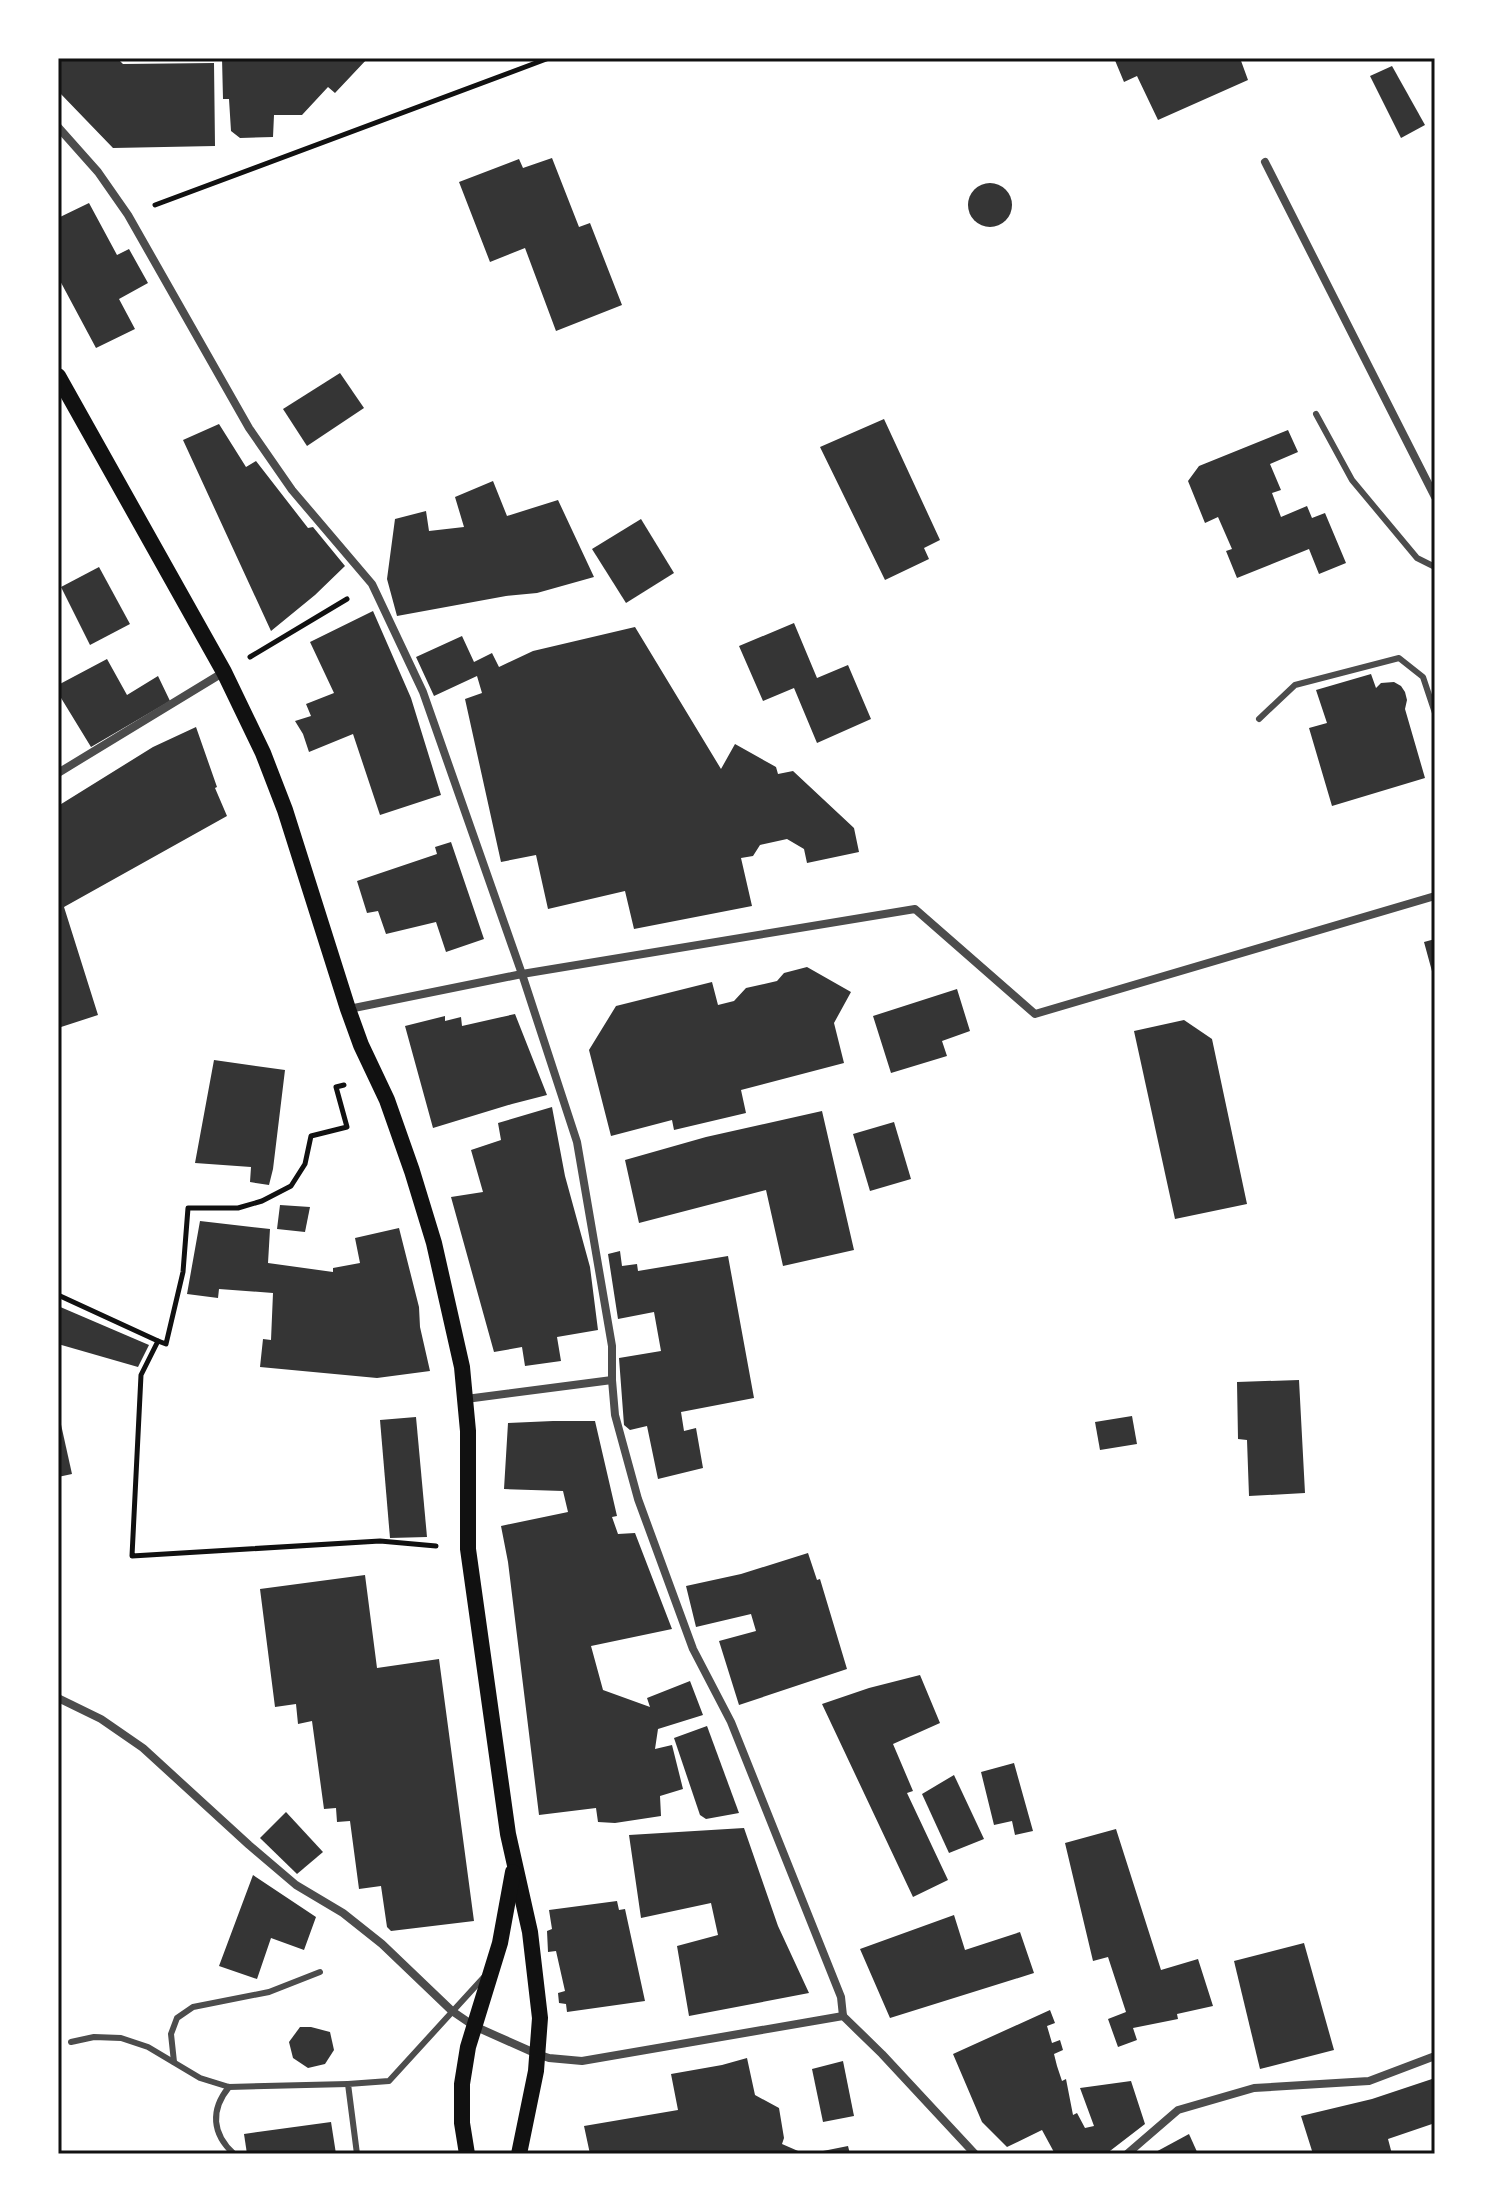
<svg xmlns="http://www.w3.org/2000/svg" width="1493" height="2212" font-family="Figtree,sans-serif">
  <rect width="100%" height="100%" fill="#fff"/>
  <g fill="#353535">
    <path d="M58 58H117L123 64 214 63 215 146 113 148 58 91Z"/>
    <path d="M222 58H368L335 93 328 87 302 115H274L273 137 240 138 231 131 229 99H223Z"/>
    <path d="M1114 58H1240L1248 80 1158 120 1137 76 1124 82Z"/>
    <path d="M1392 66 1425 125 1401 138 1370 76Z"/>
    <path d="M552 158 579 227 590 223 622 305 556 331 525 248 490 262 459 182 519 159 523 168Z"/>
    <circle cx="990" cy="205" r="22"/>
    <path d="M89 203 117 255 129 249 148 283 119 299 135 329 96 348 58 277V218Z"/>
    <path d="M340 373 364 408 307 446 283 409Z"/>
    <path d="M884 419 940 540 924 548 929 559 885 580 820 447Z"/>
    <path d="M219 424 246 467 256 461 308 528 313 527 345 566 315 595 271 631 183 440Z"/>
    <path d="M1288 430 1298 452 1270 464 1281 490 1272 493 1281 517 1307 506 1312 518 1325 513 1346 563 1319 574 1309 549 1237 578 1226 551 1232 549 1218 517 1205 523 1188 481 1199 466Z"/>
    <path d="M493 481 507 516 558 500 594 577 537 593 506 596 397 616 387 579 395 519 426 511 429 531 464 527 455 497Z"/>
    <path d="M641 519 674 573 626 603 592 549Z"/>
    <path d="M99 567 130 624 90 645 61 587Z"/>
    <path d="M373 611 411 698 441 795 380 815 353 734 309 752 303 734 295 721 311 716 306 704 334 693 310 642Z"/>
    <path d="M794 623 817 678 848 665 871 719 817 743 794 688 763 701 739 646Z"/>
    <path d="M635 627 721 769 735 744 776 767 778 774 793 771 854 828 859 852 807 863 804 849 787 839 760 845 753 856 741 858 752 906 634 929 625 891 548 909 536 855 501 862 465 699 482 693 477 676 434 696 416 657 462 636 474 662 492 653 499 667 533 651Z"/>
    <path d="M107 659 127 695 158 676 170 701 91 747 58 693V685Z"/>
    <path d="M1371 674 1376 688 1381 683 1394 682 1401 686 1405 692 1407 700 1405 709 1425 778 1332 806 1309 728 1327 723 1316 690Z"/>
    <path d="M196 727 217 787 215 788 227 816 64 907 98 1015 58 1028V806L153 747Z"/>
    <path d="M451 842 484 939 446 952 436 922 386 934 378 911 367 913 357 881 437 854 435 847Z"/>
    <path d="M1435 939V974L1433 975 1424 942Z"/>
    <path d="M807 967 851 992 834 1023 844 1063 741 1090 746 1113 674 1130 672 1120 611 1136 589 1050 616 1006 712 982 718 1005 734 1001 746 988 777 981 784 973Z"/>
    <path d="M957 989 970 1031 942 1041 947 1056 891 1073 873 1016Z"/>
    <path d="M515 1014 547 1095 512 1104 433 1128 405 1026 445 1016V1021L461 1017 462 1026Z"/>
    <path d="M1184 1020 1212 1039 1247 1204 1175 1219 1134 1031Z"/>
    <path d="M214 1060 285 1070 273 1169 269 1185 250 1182 251 1167 195 1163Z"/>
    <path d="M552 1107 565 1176 590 1267 598 1330 557 1337 561 1361 525 1366 522 1347 494 1352 451 1197 483 1192 471 1150 501 1140 498 1123Z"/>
    <path d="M822 1111 854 1250 783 1266 766 1190 639 1223 625 1160 706 1137Z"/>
    <path d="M894 1122 911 1179 870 1191 853 1134Z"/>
    <path d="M280 1205 310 1207 305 1232 277 1229Z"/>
    <path d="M200 1221 270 1229 268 1263 333 1272V1268L360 1263 355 1238 399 1228 419 1307 420 1327 430 1371 377 1378 260 1367 263 1339 271 1340 273 1293 219 1289 218 1298 187 1294Z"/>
    <path d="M620 1251 622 1266 637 1264 638 1271 728 1256 754 1398 681 1412 684 1431 696 1428 703 1468 658 1479 647 1426 630 1430 624 1425 619 1358 661 1351 654 1312 618 1319 608 1254Z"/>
    <path d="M58 1306 149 1345 138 1367 58 1344Z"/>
    <path d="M1299 1380 1305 1493 1249 1496 1247 1440 1238 1439 1237 1382Z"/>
    <path d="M58 1411 72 1474 58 1477Z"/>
    <path d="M1132 1416 1137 1444 1100 1450 1095 1422Z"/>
    <path d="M416 1417 427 1537 390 1538 380 1420Z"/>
    <path d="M553 1421H595L617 1516 612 1517 618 1534 635 1533 672 1629 591 1646 603 1690 650 1707 647 1698 690 1681 703 1715 658 1729 655 1749 672 1745 683 1789 660 1796 661 1816 615 1823 598 1822 596 1808 539 1815 508 1562 501 1526 568 1512 563 1491 504 1489 508 1423Z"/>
    <path d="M808 1553 817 1580 820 1579 847 1669 739 1705 719 1641 756 1631 751 1614 696 1627 686 1586 741 1574Z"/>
    <path d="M365 1575 377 1668 439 1659 474 1921 391 1931 387 1927 381 1886 359 1889 350 1821 337 1822 336 1808 324 1809 312 1721 298 1724 296 1704 275 1707 260 1589Z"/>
    <path d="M920 1675 940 1723 893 1744 913 1791 907 1793 948 1880 913 1897 822 1704 869 1688Z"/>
    <path d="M707 1726 739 1813 706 1819 700 1815 674 1738Z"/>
    <path d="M1014 1763 1033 1831 1015 1835 1012 1821 994 1825 981 1772Z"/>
    <path d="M954 1775 984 1839 949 1853 922 1794Z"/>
    <path d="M286 1812 323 1852 297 1874 260 1838Z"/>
    <path d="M744 1828 778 1926 809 1993 689 2016 677 1946 718 1935 711 1903 641 1918 629 1835Z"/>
    <path d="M1116 1829 1161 1970 1198 1959 1213 2006 1177 2014 1178 2019 1133 2028 1137 2040 1118 2047 1108 2019 1126 2012 1108 1957 1093 1961 1065 1843Z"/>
    <path d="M253 1875 316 1917 304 1950 271 1938 257 1979 219 1966Z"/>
    <path d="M617 1901 619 1910 625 1909 645 2001 567 2012 566 2004 559 2003 558 1993 565 1991 556 1951 548 1952 547 1931 552 1929 549 1910Z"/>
    <path d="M954 1915 965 1950 1020 1932 1034 1973 890 2018 860 1949Z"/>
    <path d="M1304 1943 1334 2050 1260 2069 1234 1961Z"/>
    <path d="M1050 2010 1055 2023 1047 2026 1052 2043 1060 2040 1063 2050 1054 2054 1057 2066 1062 2081 1066 2079 1073 2115 1077 2113 1085 2128 1094 2126 1080 2088 1131 2081 1145 2124 1106 2154H1055L1042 2130 1007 2147 982 2122 953 2054Z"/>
    <path d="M300 2027H311L330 2032 334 2050 325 2064 308 2068 293 2058 289 2042Z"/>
    <path d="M747 2058 755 2095 779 2108 784 2138 782 2144 805 2154H590L584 2126 678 2110 671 2074 722 2065Z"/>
    <path d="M843 2061 854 2116 823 2122 812 2069Z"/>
    <path d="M1435 2078V2123L1388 2139 1392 2154H1313L1301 2116 1372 2099Z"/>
    <path d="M331 2122 336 2154H247L244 2134Z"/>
    <path d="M1189 2134 1198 2154H1152Z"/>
    <path d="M848 2146 850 2154H813V2153Z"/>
  </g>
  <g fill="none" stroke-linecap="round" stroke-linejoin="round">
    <g stroke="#111" stroke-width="5">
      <path d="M155 205 549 58"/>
      <path d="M250 657 347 599"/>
      <path d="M58 1295 158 1341 141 1375 132 1556 380 1541 436 1546"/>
      <path d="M158 1341 166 1344 183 1272 188 1208H238L262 1201 291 1186 305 1164 311 1136 347 1127 336 1087 344 1085"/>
    </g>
    <g stroke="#4c4c4c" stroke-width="6">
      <path d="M1316 414 1352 480 1417 558 1435 567"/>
      <path d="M1259 719 1295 685 1399 658 1423 677 1435 713"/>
      <path d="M71 2042 94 2037 121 2038 148 2047 200 2078 229 2087 348 2084"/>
      <path d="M174 2062 171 2034 177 2018 193 2007 269 1992 320 1972"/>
      <path d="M229 2087C210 2110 212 2134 234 2154"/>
      <path d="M357 2154 348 2084 389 2081 484 1977"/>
    </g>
    <g stroke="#4c4c4c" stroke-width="8">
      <path d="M58 127 98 172 128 215 249 428 292 490 372 584 423 692 522 974 577 1142 612 1346V1380L615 1415 638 1499 693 1649 731 1722 841 1997 843 2016"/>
      <path d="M1265 162 1435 497"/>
      <path d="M58 773 224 672"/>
      <path d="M349 1009 522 974 915 909 1035 1014 1435 896"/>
      <path d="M466 1399 612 1380"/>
      <path d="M58 1698 101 1719 143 1748 249 1845 296 1885 343 1913 382 1944 452 2011 474 2026 537 2054 549 2058 582 2061 843 2016"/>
      <path d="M843 2016 882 2054 975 2154"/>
      <path d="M1127 2154 1178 2110 1254 2088 1369 2081 1435 2056"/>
    </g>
    <g stroke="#111" stroke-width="16">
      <path d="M58 376 224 672 263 753 285 810 348 1009 361 1045 387 1100 412 1171 434 1243 462 1367 468 1431V1549L508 1834 530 1932 540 2018 536 2071 519 2154"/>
      <path d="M467 2154 462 2123V2084L468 2047 500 1943 513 1872"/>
    </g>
  </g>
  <rect width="1493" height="2212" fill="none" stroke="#ffffff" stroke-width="120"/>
  <rect x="60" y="60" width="1373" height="2092" fill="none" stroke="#111" stroke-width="3"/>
</svg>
